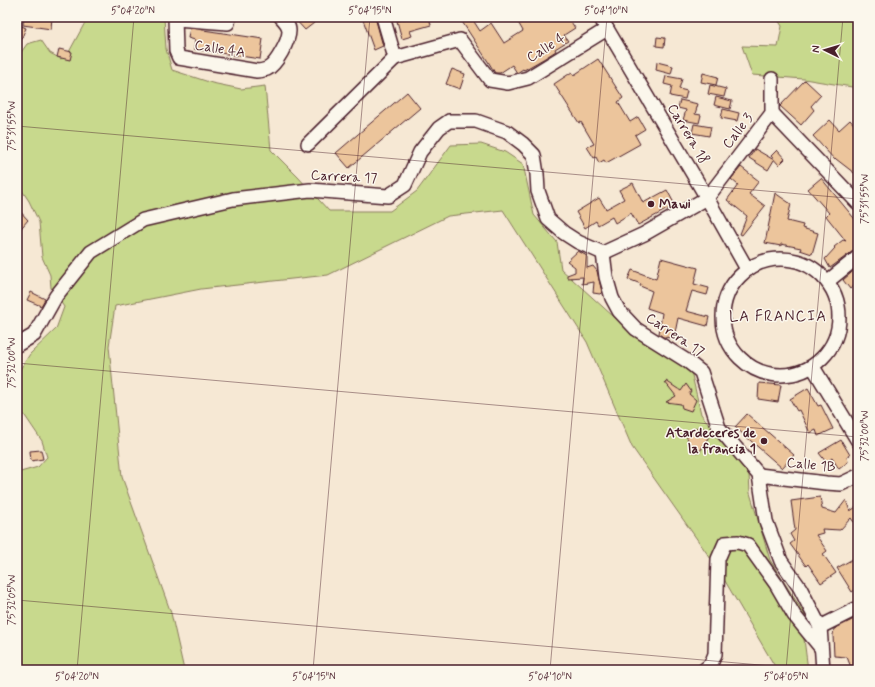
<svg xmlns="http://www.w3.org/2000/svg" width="875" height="687" font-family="Mynerve,sans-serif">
  <rect width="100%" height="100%" fill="#f6e8d4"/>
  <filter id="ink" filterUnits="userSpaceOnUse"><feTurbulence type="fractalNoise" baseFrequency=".025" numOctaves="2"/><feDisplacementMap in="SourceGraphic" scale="8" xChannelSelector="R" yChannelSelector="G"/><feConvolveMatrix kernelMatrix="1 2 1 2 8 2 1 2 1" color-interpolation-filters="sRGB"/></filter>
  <g filter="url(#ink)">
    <g fill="#c8d98d" stroke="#897c5c">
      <path d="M88 17H164L166 49 172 70 212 83 241 89 265 86 271 150 298 177 329 211H390L417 191 451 145 481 144 505 152 523 164 534 215 557 242 561 269 635 336 691 371 701 414 749 474 750 493 770 560 805 615 804 639 808 670H777L718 569 632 447 587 342 503 210 448 216 328 275 201 289 115 306 109 346 122 477 171 613 184 670H17V473L38 467 47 457 42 441 17 404V374L30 354 56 329 64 307 51 288 50 275 42 257 39 222 29 201 17 183V58L27 44 41 40 50 53 61 59 69 52Z"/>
      <path d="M776 17H858V88L804 79 752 75 742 46 778 47 782 26Z"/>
    </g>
    <g fill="#ecc59c" stroke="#4a1f2b">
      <path d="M24 17H52L51 29 23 25Z"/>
      <path d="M293 17H309L314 23 305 30Z"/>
      <path d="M362 17H375L383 46 374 50Z"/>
      <path d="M410 17H429L431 25 410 31 412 36 402 39 397 21Z"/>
      <path d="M459 17H471L480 31 491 23 504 43 523 31 515 17H568L575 28 564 35 568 41 555 49 556 51 545 58 524 70 523 69 517 73 512 65 500 73H495L489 63Z"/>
      <path d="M17 24 26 28 17 49Z"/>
      <path d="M190 28 263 39 260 59 194 49 195 40 188 38Z"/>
      <path d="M657 37 665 38 664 47 656 46Z"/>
      <path d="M59 49 72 52 70 60 57 57Z"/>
      <path d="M598 59 623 98 618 102 630 122 638 117 645 129 635 135 640 144 606 163 604 160 599 163 596 157 594 158 587 147 594 144 581 122 579 123 554 84 572 72 574 75Z"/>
      <path d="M657 62 673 66 671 74 656 70Z"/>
      <path d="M452 69 465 74 460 89 446 84Z"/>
      <path d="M703 73 718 77 716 85 701 82Z"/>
      <path d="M666 76 682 79 679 89 687 91 685 99 670 96 672 86 664 84Z"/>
      <path d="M805 80 821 95 811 106 814 110 801 125 780 106Z"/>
      <path d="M710 85 726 89 724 97 708 94Z"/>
      <path d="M407 92 420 108 349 168 336 153Z"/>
      <path d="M716 97 732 101 730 109 714 105Z"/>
      <path d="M680 100 698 104 695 114 701 115 699 123 683 120 686 110 678 108Z"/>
      <path d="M723 109 739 113 737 121 721 118Z"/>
      <path d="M830 120 839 130 850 120 858 129V138L854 141 858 144V176L836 159 835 160 813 136Z"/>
      <path d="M694 124 711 127 709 136 692 133Z"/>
      <path d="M755 149 774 160 768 170 749 158Z"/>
      <path d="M777 150 785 159 779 165 771 156Z"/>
      <path d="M741 167 759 181 749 194 765 206 742 235 740 234 747 216 727 200 738 185 731 179Z"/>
      <path d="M821 178 858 223V249L853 251 830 268 825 259 835 248 834 247 843 240 846 241 826 216 829 213 808 189Z"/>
      <path d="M633 183 643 203 667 190 675 205 638 225 631 213 615 223 612 217 598 225 596 221 585 228 576 212 599 198 606 209 624 199 619 190Z"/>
      <path d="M775 193 791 204 787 221 803 225 802 228 818 233 812 254 800 250 801 248 781 244V246L765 243Z"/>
      <path d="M17 208 28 220 17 233Z"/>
      <path d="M578 251 587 256V268L593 266 597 271 602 292 600 294 593 293 594 282 582 284 583 277 567 278V275L575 272V267L567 261Z"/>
      <path d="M661 258 698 268 694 284 709 288 707 295 692 291 686 311 709 317 707 326 678 318 674 338 663 337 659 334 662 313 647 308 652 291 640 286 641 284 628 279 632 270 656 279Z"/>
      <path d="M858 267V283L850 289 843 280Z"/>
      <path d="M31 292 45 299 41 306 27 300Z"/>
      <path d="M666 381 681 391 686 384 691 391 689 394 696 400 691 411 682 408 681 404 666 402 676 396 665 382Z"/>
      <path d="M759 383 781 385 778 402 758 399Z"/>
      <path d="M808 388 818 406 821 405 833 429 818 436 816 430 810 433 799 410 797 411 790 399Z"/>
      <path d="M747 414 794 455 782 468 735 427Z"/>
      <path d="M700 426 711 433 699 453 693 452 685 433Z"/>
      <path d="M841 440 850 455 847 457 848 462 839 469 832 458 826 462 819 453Z"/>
      <path d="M41 450 43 459 31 461 30 451Z"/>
      <path d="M820 497 822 509 836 513 846 500 850 511 858 506V528L851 518 840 530 822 529 823 533 816 535 827 551 823 554 836 573 821 583 808 564 806 566 790 544 794 541 790 534 795 530 791 501Z"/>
      <path d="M858 556V588L852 592 837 568Z"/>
      <path d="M858 617V670H852L847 657 834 656 833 635 834 629Z"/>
    </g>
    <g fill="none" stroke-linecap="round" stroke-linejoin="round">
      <defs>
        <g id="minor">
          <path d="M175 17 176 51 179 58 257 71C260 71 264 70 267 69 276 65 289 41 289 31 289 25 285 21 281 17"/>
          <path d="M383 17 395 58"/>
          <path d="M600 17 707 198 747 269"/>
          <path d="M176 19 228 23 229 17"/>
          <path d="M395 58 460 40 490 80 508 83 528 78 607 29"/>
          <path d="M772 113 858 203"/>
          <path d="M308 144 395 58"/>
          <path d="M603 253 606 277 612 298 619 311 636 329 687 361 701 372 719 428 759 475 766 521 781 561 800 588 820 627 823 670"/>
          <path d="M603 253 644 234 707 198 772 113V79"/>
          <circle cx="781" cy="317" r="58"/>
          <path d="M828 281 858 257"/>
          <path d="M17 345 34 335 56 296 91 252 143 220 233 199 310 190 388 196 405 185 420 152 439 128 449 121H476L507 132 523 144 534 155 537 174 538 191 548 219 564 233 578 242 603 253"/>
          <path d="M813 367 858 441"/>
          <path d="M759 475 826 483 841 484 858 476"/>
          <path d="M820 627 858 608"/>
          <path d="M704 670 711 664 715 654 718 559 725 543 738 542 748 545 776 584 794 615 821 648"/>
        </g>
      </defs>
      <use href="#minor" stroke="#4a1f2b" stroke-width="16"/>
      <use href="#minor" stroke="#fbf7ec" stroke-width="13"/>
    </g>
  </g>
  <path fill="none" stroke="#4a1f2b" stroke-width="1" stroke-opacity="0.45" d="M17 126 858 199M17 363 858 437M17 600 817 670M77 670 134 17M313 670 370 17M550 670 607 17M786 670 843 17"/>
  <g fill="#4a1f2b" stroke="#fbf7ec" stroke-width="1.5">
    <circle cx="651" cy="204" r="4"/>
    <circle cx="764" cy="441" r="4"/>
  </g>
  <g text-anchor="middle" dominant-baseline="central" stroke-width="3" stroke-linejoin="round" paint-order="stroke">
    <g font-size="14" fill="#4a1f2b" stroke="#fbf7ec">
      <text transform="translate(546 48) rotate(-32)">Calle 4</text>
      <text transform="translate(220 49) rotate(9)">Calle 4A</text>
      <text transform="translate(738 131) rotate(-53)">Calle 3</text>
      <text transform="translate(688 134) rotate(59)">Carrera 18</text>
      <text transform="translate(344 177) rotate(3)">Carrera 17</text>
      <text transform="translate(675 335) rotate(34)">Carrera 17</text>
      <text transform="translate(811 465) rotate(6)">Calle 1B</text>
    </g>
    <g font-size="14" font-weight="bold" fill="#4a1f2b" stroke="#fbf7ec" text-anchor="start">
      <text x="659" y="204">Mawi</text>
      <text x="756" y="433" text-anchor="end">Atardeceres de<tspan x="756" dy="16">la francia 1</tspan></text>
    </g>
    <g font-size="15" letter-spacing="1" fill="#4a1f2b" stroke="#fbf7ec">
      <text x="778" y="317">LA FRANCIA</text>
    </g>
  </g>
  <rect width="875" height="687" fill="none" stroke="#fbf7ec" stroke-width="44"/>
  <g transform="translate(825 50) rotate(275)" stroke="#fbf7ec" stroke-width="3" paint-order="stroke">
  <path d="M0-3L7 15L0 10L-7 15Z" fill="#4a1f2b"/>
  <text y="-6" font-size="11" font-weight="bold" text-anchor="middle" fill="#4a1f2b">N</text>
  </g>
  <rect x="22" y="22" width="831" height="643" fill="none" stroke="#4a1f2b" stroke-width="1.5"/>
  <g font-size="10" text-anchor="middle" fill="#4a1f2b">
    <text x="133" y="14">5°04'20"N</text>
    <text x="370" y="14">5°04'15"N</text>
    <text x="606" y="14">5°04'10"N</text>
    <text transform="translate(11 126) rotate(-90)" y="4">75°31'55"W</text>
    <text transform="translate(864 199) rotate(-90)" y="4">75°31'55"W</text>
    <text transform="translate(11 363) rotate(-90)" y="4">75°32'00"W</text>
    <text transform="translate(864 436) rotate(-90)" y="4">75°32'00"W</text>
    <text transform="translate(11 600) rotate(-90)" y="4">75°32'05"W</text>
    <text x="77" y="680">5°04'20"N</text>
    <text x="314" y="680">5°04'15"N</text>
    <text x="550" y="680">5°04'10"N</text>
    <text x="786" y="680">5°04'05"N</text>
  </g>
</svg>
